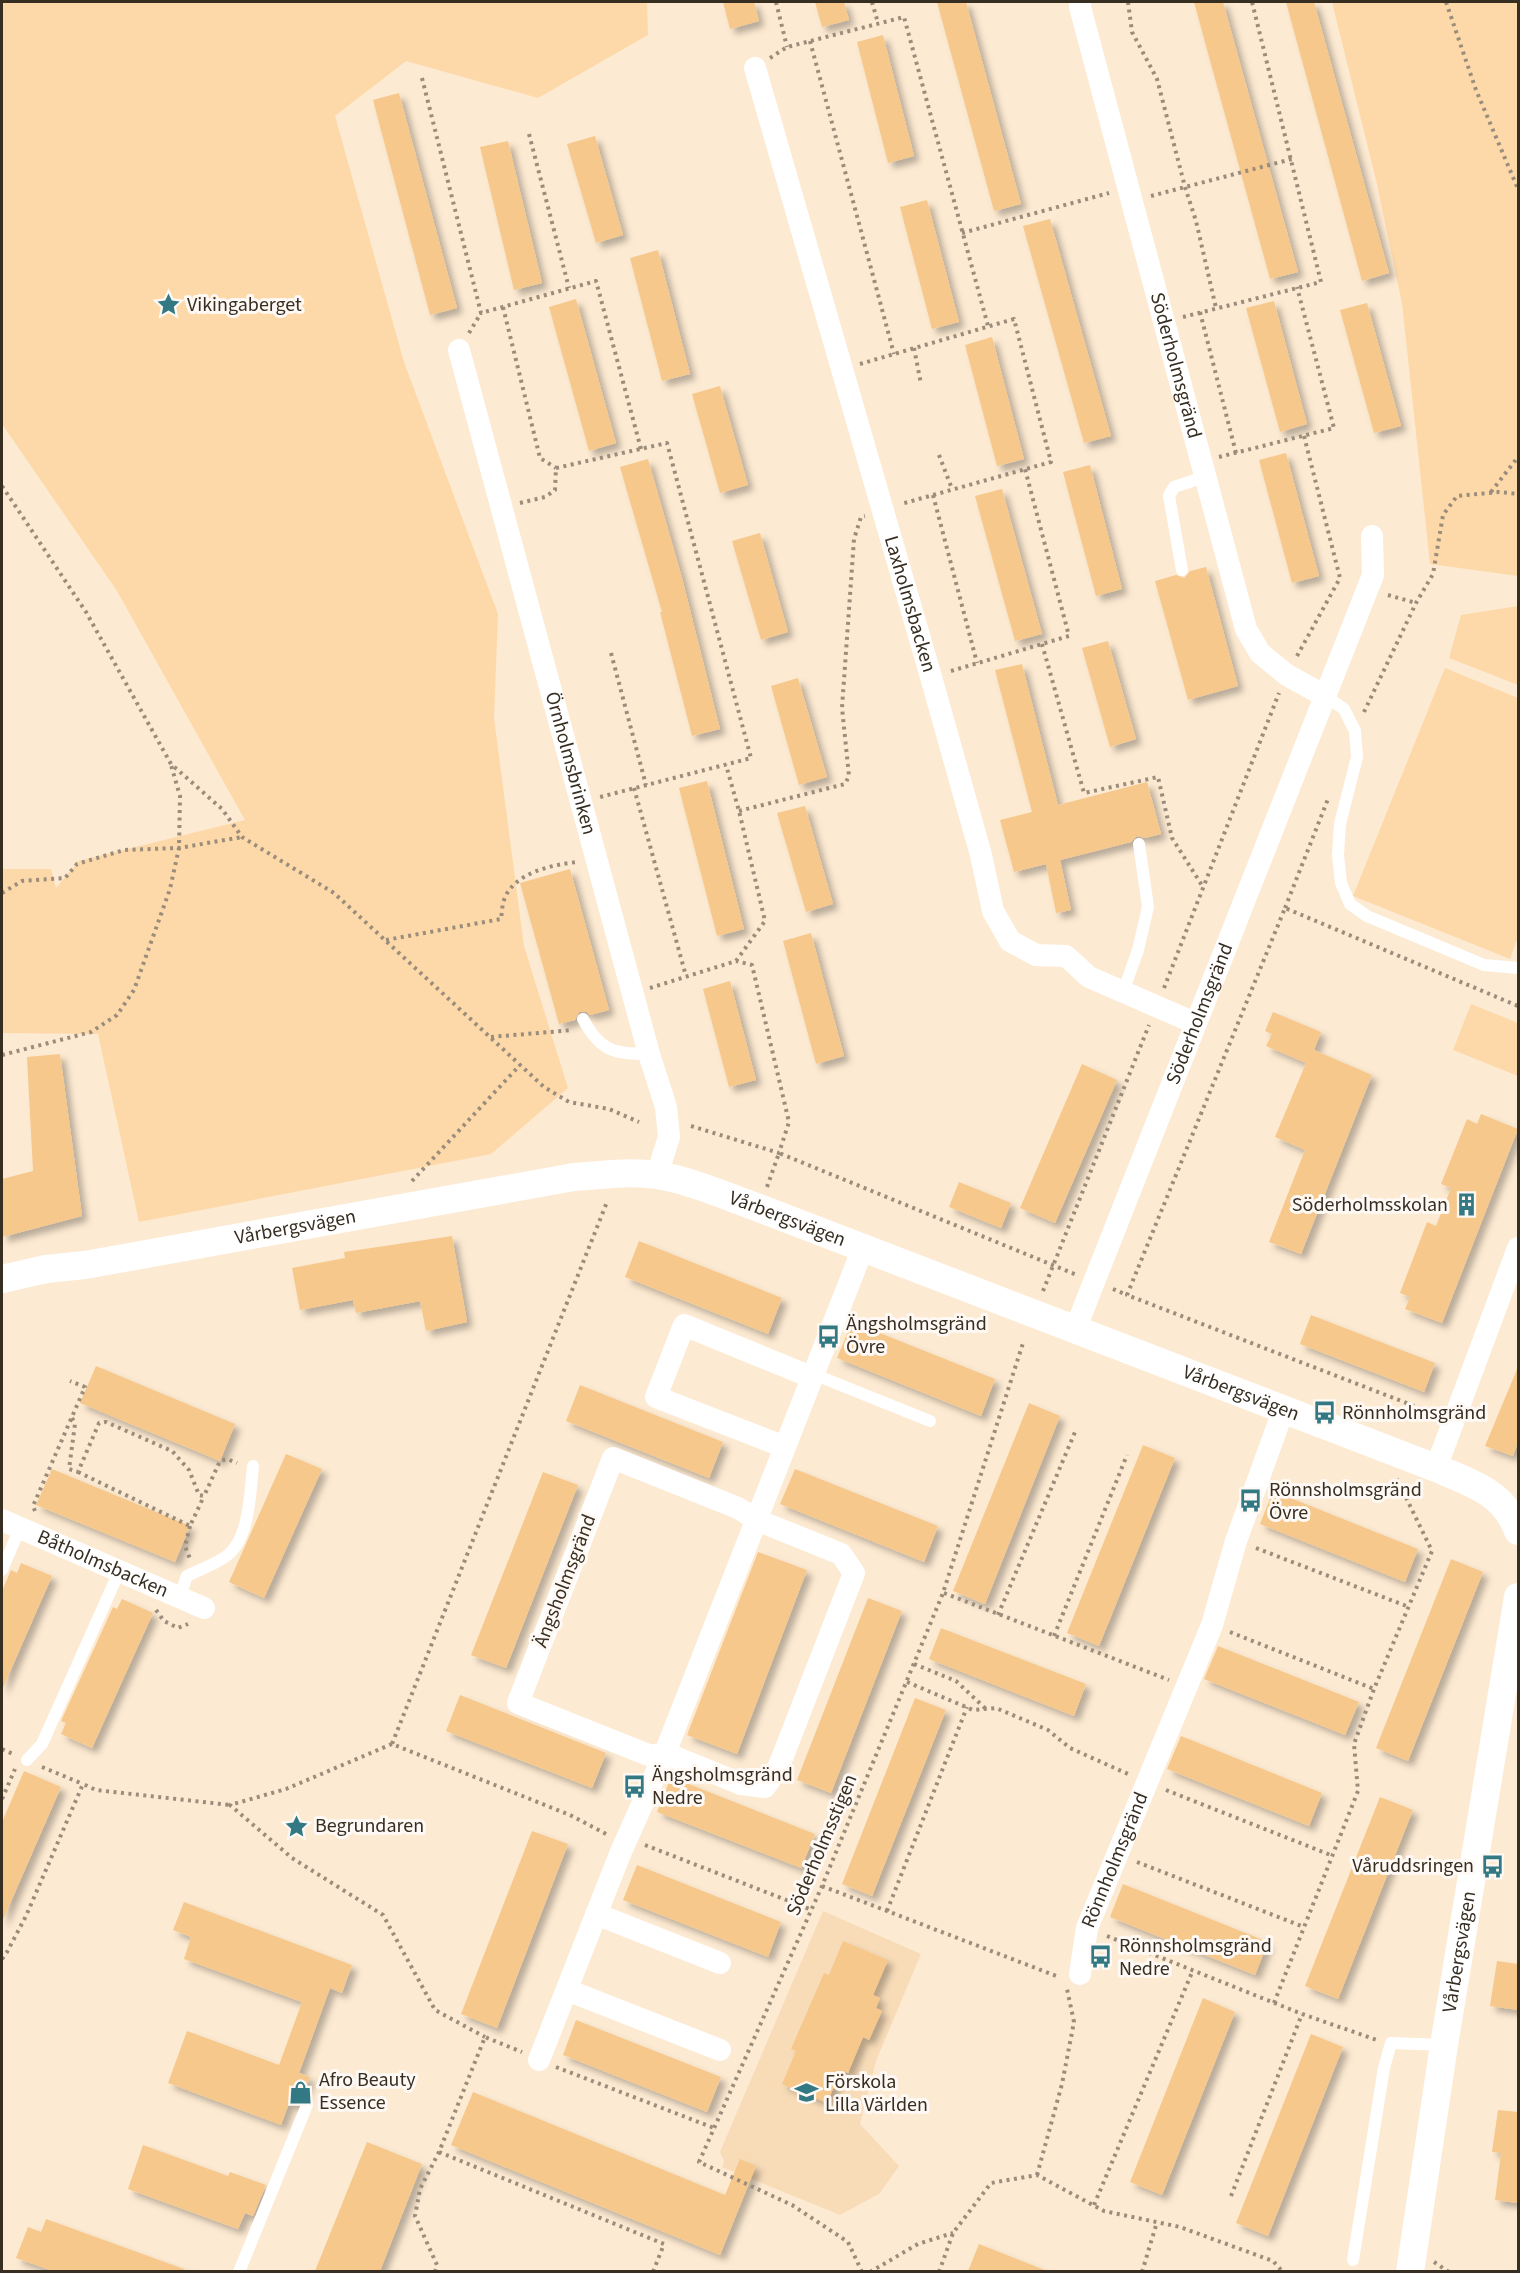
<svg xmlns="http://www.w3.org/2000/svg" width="1520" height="2273" font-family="'Source Sans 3',sans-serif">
  <defs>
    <filter id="shadow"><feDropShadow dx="5.5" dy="5.5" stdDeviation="3" flood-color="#0004"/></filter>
  </defs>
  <rect width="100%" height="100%" fill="#fdead2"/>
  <path fill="#f8dcb8" d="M823 1911 921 1954 876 2061 860 2124 899 2166 879 2194 840 2215 722 2167 724 2161 720 2152Z"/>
  <g fill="#fdd9aa">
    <path d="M2 2H647L648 35 538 98 406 61 335 116 404 362 498 614 494 718 524 946 568 1088 491 1154 139 1222 98 1034 2 1033V869H51L56 888 79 861 245 820 117 591 2 424Z"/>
    <path d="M1332 2H1518V576L1430 564 1402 303 1376 180Z"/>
    <path d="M1518 606V685L1449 658 1461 615Z"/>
    <path d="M1445 668 1518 698V937L1510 959 1353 896Z"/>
    <path d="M1471 1004 1518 1023V1076L1453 1050Z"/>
  </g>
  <g fill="#f7c88b" filter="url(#shadow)">
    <path d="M723 2H754L759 21 730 29Z"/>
    <path d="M815 2H844L849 20 822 27Z"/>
    <path d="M937 2H966L1021 204 994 211Z"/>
    <path d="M1194 2H1223L1298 272 1270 279Z"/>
    <path d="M1286 2H1314L1389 273 1362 281Z"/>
    <path d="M883 35 914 156 888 163 857 42Z"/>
    <path d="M399 93 457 308 430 315 373 100Z"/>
    <path d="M595 136 623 235 596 243 567 144Z"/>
    <path d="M508 141 542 283 514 290 480 147Z"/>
    <path d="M927 200 959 322 932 329 900 207Z"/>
    <path d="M1050 219 1111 436 1084 443 1023 226Z"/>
    <path d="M658 250 690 374 662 381 630 258Z"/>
    <path d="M576 299 616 443 589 451 549 307Z"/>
    <path d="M1274 301 1307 424 1280 432 1246 308Z"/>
    <path d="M1367 303 1401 426 1374 433 1340 310Z"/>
    <path d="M992 337 1024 459 997 466 965 345Z"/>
    <path d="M720 386 748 485 720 493 692 394Z"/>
    <path d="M1286 453 1319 576 1292 583 1259 460Z"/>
    <path d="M648 459 682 578 720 729 692 736 660 612H662L620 467Z"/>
    <path d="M1090 465 1122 589 1096 596 1063 472Z"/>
    <path d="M1002 489 1042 634 1015 641 975 496Z"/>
    <path d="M760 533 788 632 761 640 732 541Z"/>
    <path d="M1206 567 1238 686 1188 700 1155 581 1176 575 1184 578 1190 571Z"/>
    <path d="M1108 641 1136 739 1110 747 1082 648Z"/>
    <path d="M1022 664 1058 805 1147 782 1161 834 1145 838 1137 836 1131 842 1060 860 1071 910 1056 913 1046 864 1014 872 1000 820 1032 812 995 670Z"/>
    <path d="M798 678 827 777 799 785 771 686Z"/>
    <path d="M707 781 744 929 717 936 679 788Z"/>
    <path d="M805 806 833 904 806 912 777 813Z"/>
    <path d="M570 869 609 1010 590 1015 587 1012H579L575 1020 559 1024 520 883Z"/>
    <path d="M811 933 844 1056 816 1064 783 941Z"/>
    <path d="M730 981 756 1080 729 1087 703 989Z"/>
    <path d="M1273 1012 1321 1032 1314 1050 1372 1075 1301 1254 1269 1242 1305 1150 1275 1137 1306 1063 1266 1046 1272 1034 1265 1031Z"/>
    <path d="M60 1054 82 1216 2 1237V1179L33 1171 27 1057Z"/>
    <path d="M1082 1064 1117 1080 1055 1223 1020 1208Z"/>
    <path d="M1481 1114 1518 1129 1442 1323 1405 1309 1410 1297 1400 1293 1427 1222 1436 1226 1451 1188 1441 1184 1467 1119 1477 1124Z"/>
    <path d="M959 1182 1011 1203 1001 1228 949 1207Z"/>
    <path d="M452 1236 467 1322 426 1331 420 1301 356 1313 353 1300 300 1310 292 1268 345 1258 344 1252Z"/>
    <path d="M639 1241 782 1298 768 1334 625 1277Z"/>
    <path d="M1311 1315 1435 1363 1424 1392 1300 1344Z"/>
    <path d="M852 1322 995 1379 981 1416 837 1358Z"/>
    <path d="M96 1366 235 1424 220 1461 80 1403Z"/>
    <path d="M1518 1367V1442L1513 1456 1485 1446Z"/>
    <path d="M580 1385 723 1442 709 1478 566 1421Z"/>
    <path d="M1029 1403 1060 1416 985 1604 953 1591Z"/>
    <path d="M1143 1445 1175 1458 1099 1646 1067 1633Z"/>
    <path d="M286 1454 322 1469 264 1598 229 1582Z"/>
    <path d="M52 1469 190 1526 175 1562 36 1505Z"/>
    <path d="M795 1469 938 1526 924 1562 780 1504Z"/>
    <path d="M543 1472 578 1485 506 1668 471 1655Z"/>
    <path d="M1273 1491 1418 1549 1405 1582 1260 1524Z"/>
    <path d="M758 1552 807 1570 737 1754 687 1735Z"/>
    <path d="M1451 1559 1483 1572 1408 1761 1376 1748Z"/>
    <path d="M21 1563 52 1576 2 1690V1591L11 1570 17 1573Z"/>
    <path d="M868 1598 902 1611 831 1793 797 1780Z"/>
    <path d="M122 1599 153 1613 92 1748 61 1734 66 1723 61 1721 113 1607 117 1609Z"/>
    <path d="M941 1628 1086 1684 1074 1716 929 1659Z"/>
    <path d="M1218 1646 1359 1702 1345 1735 1204 1679Z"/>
    <path d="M460 1695 606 1753 592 1788 446 1731Z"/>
    <path d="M915 1698 946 1710 872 1896 842 1884Z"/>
    <path d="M1181 1736 1322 1793 1309 1826 1167 1769Z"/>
    <path d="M24 1771 61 1787 2 1922V1822Z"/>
    <path d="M671 1777 815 1834 801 1868 657 1812Z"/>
    <path d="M1380 1797 1413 1810 1338 1999 1305 1986Z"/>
    <path d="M532 1831 568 1844 497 2028 461 2014Z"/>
    <path d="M637 1865 781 1922 768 1957 623 1900Z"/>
    <path d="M1123 1884 1268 1942 1255 1975 1110 1917Z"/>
    <path d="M184 1902 352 1965 342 1993 330 1988 299 2073 310 2077 298 2106 289 2103 281 2125 168 2083 187 2031 279 2065 302 2002 184 1959 191 1937 173 1930Z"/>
    <path d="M843 1941 888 1960 873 1995 880 1998 876 2008 882 2011 869 2040 863 2037 848 2073 841 2070 827 2103 782 2084 796 2051 791 2049 824 1973 829 1975Z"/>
    <path d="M1497 1961 1518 1964V2010L1490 2006Z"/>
    <path d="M1203 1998 1235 2012 1162 2195 1130 2182Z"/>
    <path d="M576 2020 721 2077 707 2112 563 2055Z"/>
    <path d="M1311 2034 1343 2047 1268 2236 1236 2223Z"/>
    <path d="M473 2092 725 2195 740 2159 756 2166 720 2255 451 2145Z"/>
    <path d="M1498 2110 1518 2112V2203L1495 2200 1501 2153 1492 2152Z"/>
    <path d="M367 2142 422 2164 380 2271H315Z"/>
    <path d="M143 2145 228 2176 230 2172 266 2185 253 2216 245 2213 238 2229 128 2189Z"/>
    <path d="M46 2219 184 2269V2271H53L16 2258 28 2227 41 2232Z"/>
    <path d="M979 2244 1047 2271H968Z"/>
  </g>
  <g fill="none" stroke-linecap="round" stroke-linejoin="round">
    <g stroke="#9b8d7b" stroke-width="4" stroke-dasharray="3 4.5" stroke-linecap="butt">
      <path d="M776 2 787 47"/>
      <path d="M872 2 878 23"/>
      <path d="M1128 2 1132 32 1157 79 1185 187 1196 221 1216 308"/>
      <path d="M1446 2 1476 90 1518 189"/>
      <path d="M810 41 894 354"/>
      <path d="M770 58 787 47 904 17 988 326"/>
      <path d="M422 78 481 313 596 281 641 449"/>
      <path d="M529 134 569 288"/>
      <path d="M1151 196 1292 159"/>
      <path d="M962 233 1109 193"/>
      <path d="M503 307 540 458 556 468"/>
      <path d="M1200 312 1236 453"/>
      <path d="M1183 317 1321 282 1252 2"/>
      <path d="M469 333 481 313"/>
      <path d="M914 348 921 384"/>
      <path d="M860 364 1014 319 1051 462 901 504"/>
      <path d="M939 455 952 489"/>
      <path d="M1219 457 1334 428 1297 287"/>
      <path d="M2 486 86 612 171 764 222 809 242 837 334 893 544 1087 569 1102 609 1109 639 1122"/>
      <path d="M1491 492 1518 457"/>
      <path d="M933 495 977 663"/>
      <path d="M520 503 545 497 555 490 556 468 667 443 751 758 600 797"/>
      <path d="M1388 595 1416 603"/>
      <path d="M1042 644 1084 793 1158 777 1172 838 1203 887"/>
      <path d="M611 653 646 785"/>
      <path d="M1297 656 1340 578 1304 436"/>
      <path d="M951 671 1069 636 1025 469"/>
      <path d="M1364 712 1416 603 1433 574 1443 515 1457 496 1499 492 1518 494"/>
      <path d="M634 788 686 976"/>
      <path d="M739 811 845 784 849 776 842 708 854 539 861 517 865 516"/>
      <path d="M2 893 22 881 65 878 77 864 124 850 179 848 242 837"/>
      <path d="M1285 908 1328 799"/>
      <path d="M386 940 501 919C502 913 502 905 504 900 513 873 551 865 577 862"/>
      <path d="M650 988 736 961 765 921 739 811 726 765"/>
      <path d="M1164 988 1279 693"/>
      <path d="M491 1037 573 1030"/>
      <path d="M2 1055 91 1032 117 1015 134 990 170 889 179 848 180 796 171 765"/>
      <path d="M691 1126 779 1153 789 1122 752 965 736 961"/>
      <path d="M412 1181 520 1065"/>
      <path d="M767 1187 779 1153 1077 1275"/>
      <path d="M1113 1289 1127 1295"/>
      <path d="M1043 1291 1149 1025"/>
      <path d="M1435 1414 1127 1295 1285 908 1518 1006"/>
      <path d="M72 1418 75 1424 69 1469 78 1472 99 1423 106 1422 172 1451 189 1470 199 1495 204 1496 220 1461 227 1459 237 1463"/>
      <path d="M78 1472 190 1526 204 1496"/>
      <path d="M35 1511 33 1506 85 1387 70 1381"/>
      <path d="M190 1526 185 1546 190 1559"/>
      <path d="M1256 1548 1409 1607"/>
      <path d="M944 1593 1169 1680"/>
      <path d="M156 1610 164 1621 178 1628 188 1624"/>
      <path d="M998 1615 1075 1432"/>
      <path d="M1230 1632 1374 1689"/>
      <path d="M1054 1636 1127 1455"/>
      <path d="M914 1664 956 1681 986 1709"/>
      <path d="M907 1682 973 1710 996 1708 1048 1730 1070 1748 1128 1774"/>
      <path d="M392 1744 286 1789 230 1805 292 1858 383 1915 435 2010 485 2037"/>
      <path d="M2 1749 13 1754"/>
      <path d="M42 1767 83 1784"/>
      <path d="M1166 1790 1333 1856"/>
      <path d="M2 1799 15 1769"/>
      <path d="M606 1834 570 1815 392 1744 607 1202"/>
      <path d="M645 1845 812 1910"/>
      <path d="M1137 1862 1304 1927"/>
      <path d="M822 1886 1059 1977"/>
      <path d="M887 1911 967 1707"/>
      <path d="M1107 1936 1302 2014 1377 2040"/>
      <path d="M2 1959 7 1952 26 1916 83 1784 96 1790 230 1805"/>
      <path d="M1274 2003 1358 1791 1354 1744 1374 1689 1432 1551 1397 1479"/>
      <path d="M556 2067 714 2128"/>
      <path d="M439 2152 664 2244 653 2272"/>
      <path d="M1037 2175 1062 2084 1074 2022 1067 1989"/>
      <path d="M1231 2196 1302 2014"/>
      <path d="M1094 2205 1193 1970"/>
      <path d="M1434 2262 1449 2272"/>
      <path d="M435 2272 437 2265 415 2216 420 2189 439 2152 485 2037 522 2052"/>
      <path d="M862 2272 848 2242 792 2205 699 2162 822 1886 943 1593 1023 1343"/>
      <path d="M870 2272 918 2244 953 2233"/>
      <path d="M939 2272 953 2233 991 2183 1037 2175 1104 2211 1180 2227 1273 2261 1283 2272"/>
      <path d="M1142 2272 1157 2222"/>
    </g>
    <g stroke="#fff" stroke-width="12">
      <path d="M1182 570 1169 496 1174 487 1204 477"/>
      <path d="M1325 696 1344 709 1355 731 1357 757 1340 824 1338 855 1341 883 1350 904 1367 916 1484 965 1518 968"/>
      <path d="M1123 992 1138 950 1148 907 1139 844"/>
      <path d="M583 1019C600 1051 614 1054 649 1054"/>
      <path d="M813 1374 930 1421"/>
      <path d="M2 1570 20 1528"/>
      <path d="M179 1598 187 1576C200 1569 214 1565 225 1557 250 1541 250 1492 253 1466"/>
      <path d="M27 1760 42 1744 119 1572"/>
      <path d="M1353 2260 1384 2068 1391 2043 1444 2045"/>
      <path d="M239 2272 307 2105"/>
    </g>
    <g stroke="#fff" stroke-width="22">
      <path id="s1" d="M1080 2V7L1246 629 1260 653 1287 675 1325 696"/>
      <path id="s2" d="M755 68 931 677 981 855 993 911 1010 941 1036 955 1066 956 1089 977 1195 1023"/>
      <path id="s3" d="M459 350 649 1054 666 1107 669 1137 657 1175"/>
      <path id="s4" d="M1075 1330 1373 575 1372 536"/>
      <path d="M785 1447 656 1397 684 1325 811 1377"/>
      <path d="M613 1458 738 1508 757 1520 841 1554 854 1573 779 1766 765 1787 741 1784 665 1753 651 1756 518 1703Z"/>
      <path d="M1436 1468 1518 1248"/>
      <path id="s5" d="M2 1520 204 1608"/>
      <path d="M596 1914 720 1963"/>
      <path id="s6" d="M1080 1974 1087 1928 1212 1625 1236 1541 1283 1411"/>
      <path d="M567 1990 720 2050"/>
      <path d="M539 2060 620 1854 665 1753 863 1248"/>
    </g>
    <g stroke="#fff" stroke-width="28">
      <path id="s7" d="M2 1279 46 1269 85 1265 574 1177C601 1175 630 1171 657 1175 692 1181 726 1196 759 1208L1436 1468C1471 1483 1504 1492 1518 1531"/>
      <path id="s8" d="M1410 2272 1444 2045 1518 1597"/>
    </g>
  </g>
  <defs>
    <symbol id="sight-bare" viewBox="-9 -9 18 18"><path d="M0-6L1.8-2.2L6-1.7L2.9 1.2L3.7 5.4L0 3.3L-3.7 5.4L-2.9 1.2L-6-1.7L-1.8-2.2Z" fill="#327984" stroke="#fef9f4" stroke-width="2.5" paint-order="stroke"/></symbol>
    <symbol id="building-bare" viewBox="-9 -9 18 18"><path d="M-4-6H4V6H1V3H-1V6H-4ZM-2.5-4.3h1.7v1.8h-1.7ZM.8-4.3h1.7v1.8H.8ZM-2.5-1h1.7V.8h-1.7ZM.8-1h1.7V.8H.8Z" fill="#327984" stroke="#fef9f4" stroke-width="2.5" paint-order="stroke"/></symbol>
    <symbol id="bus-bare" viewBox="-9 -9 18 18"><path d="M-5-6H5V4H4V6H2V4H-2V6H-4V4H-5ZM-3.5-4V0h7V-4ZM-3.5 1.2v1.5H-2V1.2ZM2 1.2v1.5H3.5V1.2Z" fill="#327984" stroke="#fef9f4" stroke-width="2.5" paint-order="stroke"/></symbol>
    <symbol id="shop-bare" viewBox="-9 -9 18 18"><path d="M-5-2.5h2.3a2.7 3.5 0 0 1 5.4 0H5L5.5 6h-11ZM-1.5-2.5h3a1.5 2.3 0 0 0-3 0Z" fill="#327984" stroke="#fef9f4" stroke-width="2.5" paint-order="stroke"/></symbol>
    <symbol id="school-bare" viewBox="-9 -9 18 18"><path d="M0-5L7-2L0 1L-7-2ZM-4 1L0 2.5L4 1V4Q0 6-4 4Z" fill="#327984" stroke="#fef9f4" stroke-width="2.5" paint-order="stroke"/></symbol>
  </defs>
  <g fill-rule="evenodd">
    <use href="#sight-bare" x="152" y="288" width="33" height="33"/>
    <use href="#building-bare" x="1450" y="1188" width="33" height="33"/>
    <use href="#bus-bare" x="812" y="1320" width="33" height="33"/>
    <use href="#bus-bare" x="1308" y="1396" width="33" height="33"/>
    <use href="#bus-bare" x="1234" y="1484" width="33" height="33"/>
    <use href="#bus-bare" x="618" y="1770" width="33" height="33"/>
    <use href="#sight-bare" x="280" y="1810" width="33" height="33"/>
    <use href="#bus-bare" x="1476" y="1850" width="33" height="33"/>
    <use href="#bus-bare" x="1084" y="1940" width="33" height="33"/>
    <use href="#shop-bare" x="284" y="2076" width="33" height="33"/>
    <use href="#school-bare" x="790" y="2076" width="33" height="33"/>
  </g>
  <g text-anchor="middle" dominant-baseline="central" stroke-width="6" stroke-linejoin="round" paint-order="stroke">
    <g font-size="20" fill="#372e22" stroke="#fef9f4" text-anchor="start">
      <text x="187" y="305">Vikingaberget</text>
      <text x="1448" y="1205" text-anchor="end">Söderholmsskolan</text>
      <text x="846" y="1324">Ängsholmsgränd<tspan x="846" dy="23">Övre</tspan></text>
      <text x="1342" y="1413">Rönnholmsgränd</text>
      <text x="1269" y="1490">Rönnsholmsgränd<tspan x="1269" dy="23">Övre</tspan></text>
      <text x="652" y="1775">Ängsholmsgränd<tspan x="652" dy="23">Nedre</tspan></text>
      <text x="315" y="1826">Begrundaren</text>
      <text x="1474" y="1866" text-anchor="end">Våruddsringen</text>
      <text x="1119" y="1946">Rönnsholmsgränd<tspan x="1119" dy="23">Nedre</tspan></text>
      <text x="319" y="2080">Afro Beauty<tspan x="319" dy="23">Essence</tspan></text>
      <text x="825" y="2082">Förskola<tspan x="825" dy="23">Lilla Världen</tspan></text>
    </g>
    <g font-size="20" fill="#372e22" stroke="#fef9f4">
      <text stroke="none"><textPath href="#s1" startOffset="376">Söderholmsgränd</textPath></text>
      <text stroke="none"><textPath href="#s2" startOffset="558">Laxholmsbacken</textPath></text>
      <text stroke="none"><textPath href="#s3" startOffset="428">Örnholmsbrinken</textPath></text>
      <text stroke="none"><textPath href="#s4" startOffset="340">Söderholmsgränd</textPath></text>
      <text stroke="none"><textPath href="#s7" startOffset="802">Vårbergsvägen</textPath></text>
      <text stroke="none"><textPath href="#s7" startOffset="298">Vårbergsvägen</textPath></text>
      <text stroke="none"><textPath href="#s7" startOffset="1288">Vårbergsvägen</textPath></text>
      <text stroke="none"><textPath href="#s5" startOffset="110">Båtholmsbacken</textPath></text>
      <text transform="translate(565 1581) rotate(-69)">Ängsholmsgränd</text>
      <text transform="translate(822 1845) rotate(-67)">Söderholmsstigen</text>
      <text stroke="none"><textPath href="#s6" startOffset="120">Rönnholmsgränd</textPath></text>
      <text stroke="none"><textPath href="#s8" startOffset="324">Vårbergsvägen</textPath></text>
    </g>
  </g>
  <rect width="1520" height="2273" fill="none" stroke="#372e22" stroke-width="6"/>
</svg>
